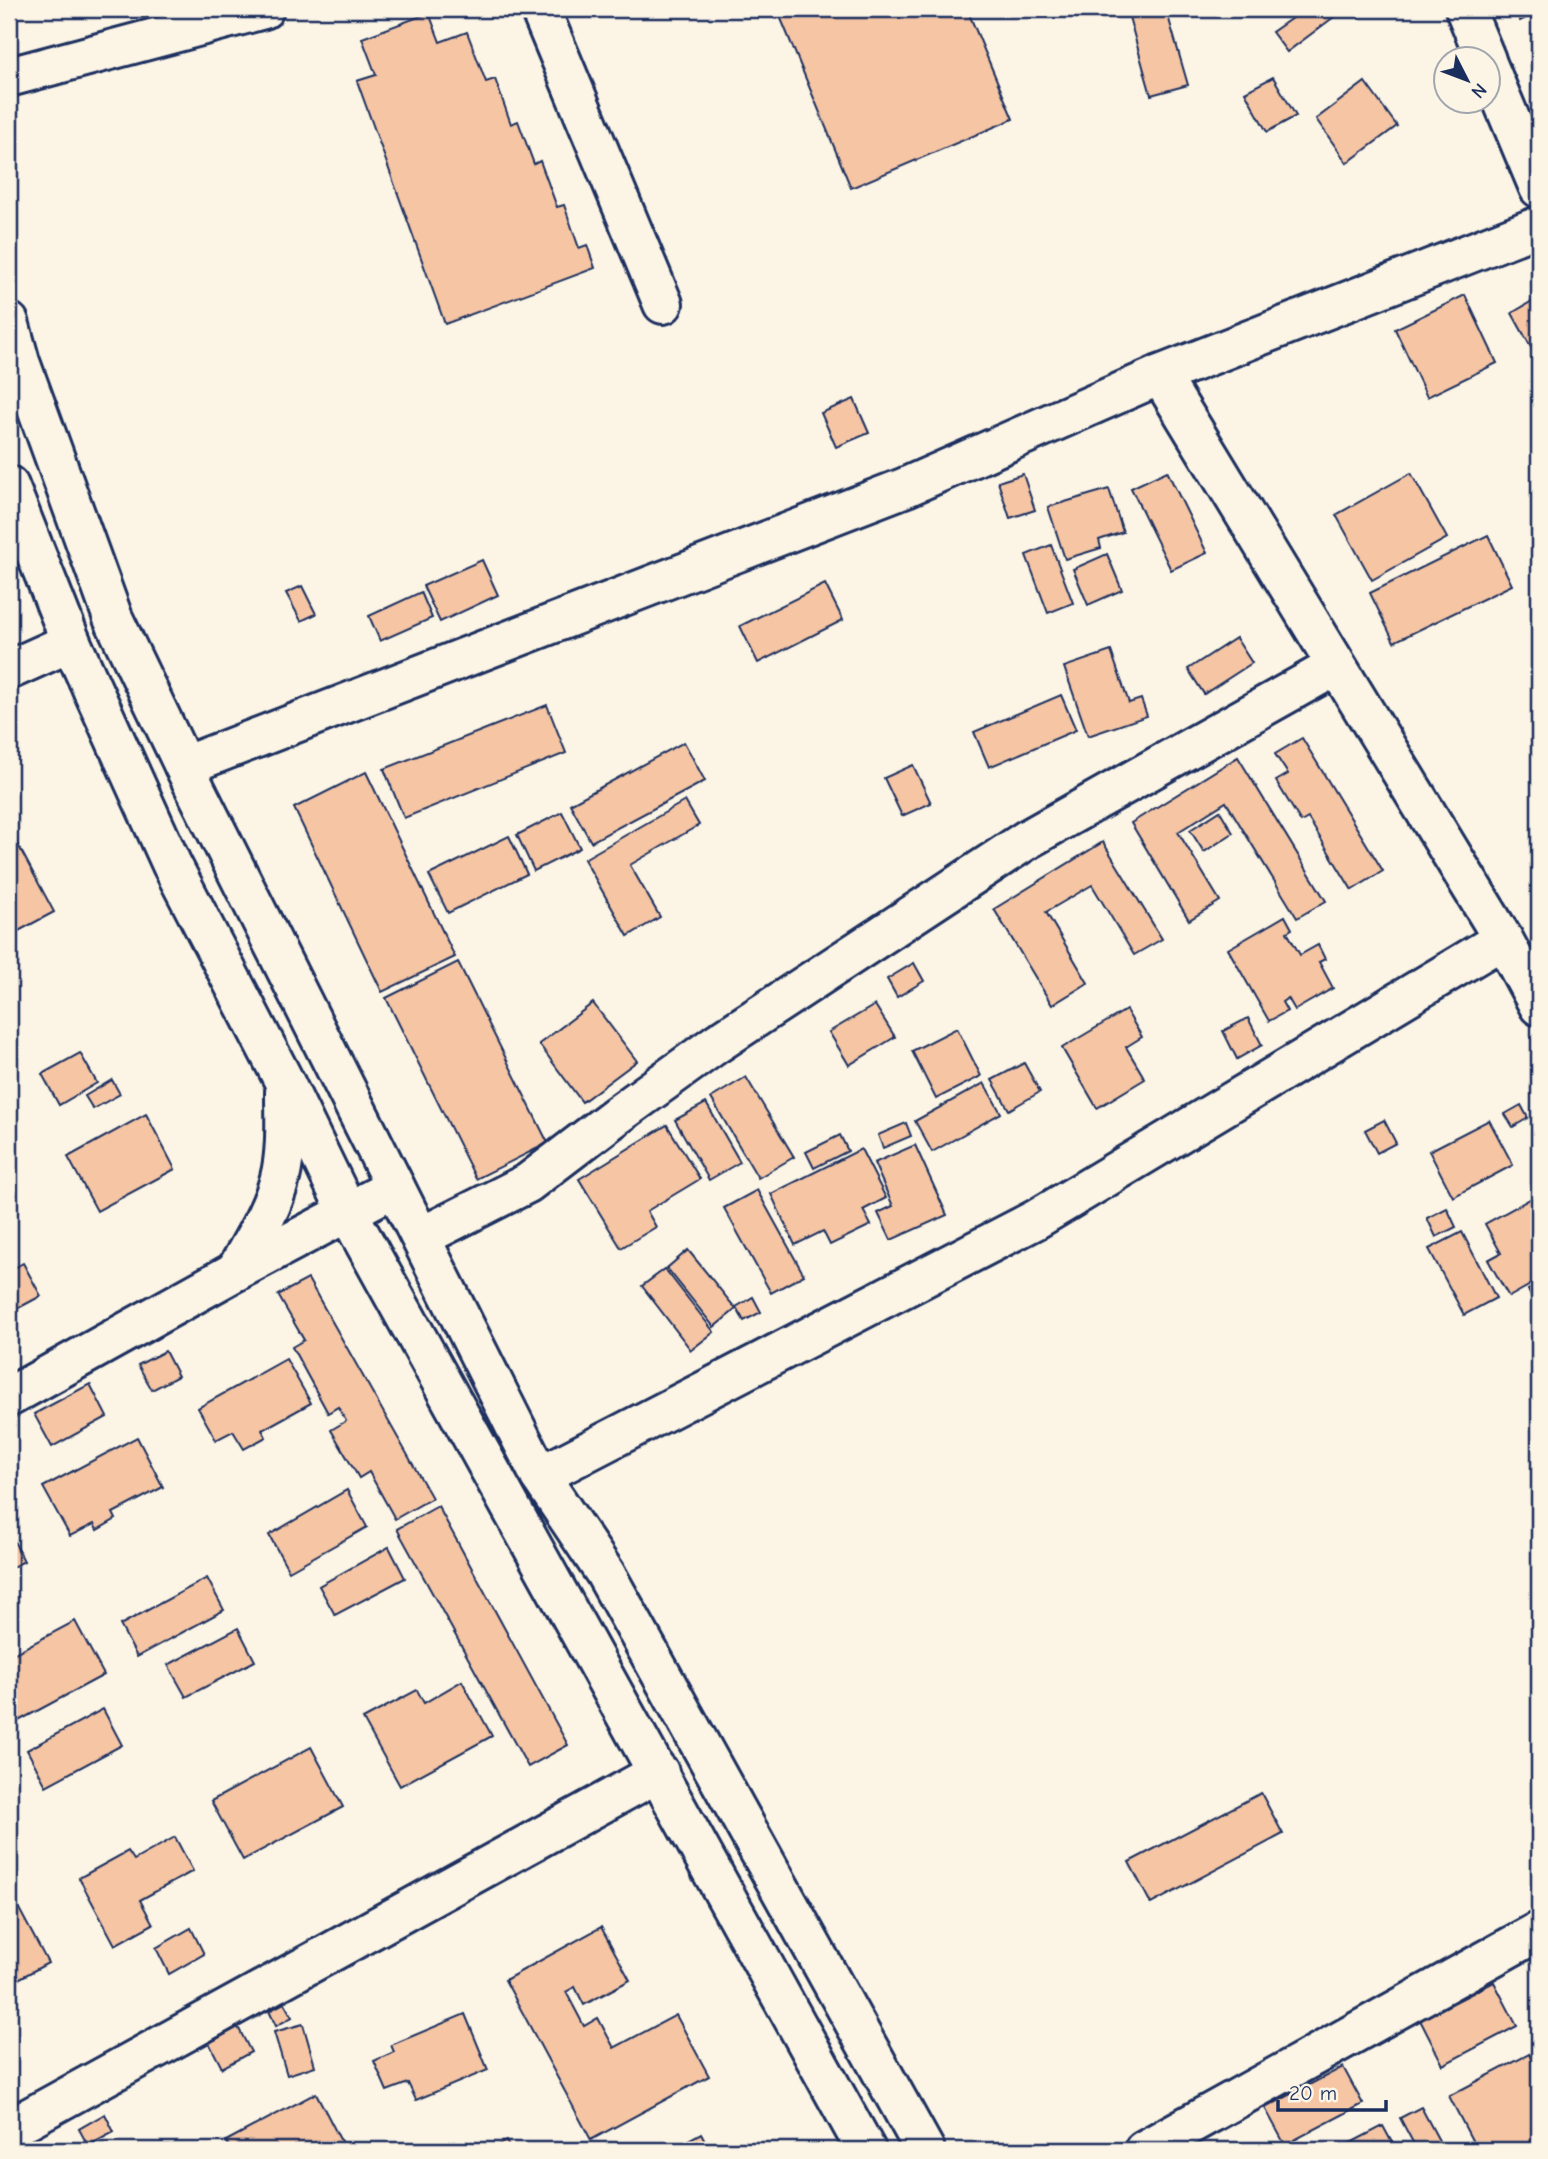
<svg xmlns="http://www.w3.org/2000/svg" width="1548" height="2159" font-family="'Comic Neue',sans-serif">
  <rect width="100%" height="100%" fill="#fcf5e5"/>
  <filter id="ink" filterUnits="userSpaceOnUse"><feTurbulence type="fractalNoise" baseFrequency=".0143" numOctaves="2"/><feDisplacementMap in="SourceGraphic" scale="14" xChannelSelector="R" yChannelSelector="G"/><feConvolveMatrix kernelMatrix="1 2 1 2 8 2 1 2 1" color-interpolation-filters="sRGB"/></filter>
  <g filter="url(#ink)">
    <g fill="#f5c5a4" stroke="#1b2f5e" stroke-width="2">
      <path d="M777 9H967L1013 119 851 188Z"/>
      <path d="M1158 9H1166L1188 85 1151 95 1129 17Z"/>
      <path d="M1305 9H1340L1342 11 1287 52 1272 32Z"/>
      <path d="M1514 9H1539V12L1520 21Z"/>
      <path d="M429 13 440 42 467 32 486 82 495 79 511 124 518 121 534 164 540 161 557 207 564 205 579 248 587 245 595 268 445 324 357 81 376 75 362 38Z"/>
      <path d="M1273 77 1296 116 1267 132 1245 92Z"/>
      <path d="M1365 82 1397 126 1347 163 1316 119Z"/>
      <path d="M1465 295 1497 363 1427 397 1395 329Z"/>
      <path d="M1539 297V362L1512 313Z"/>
      <path d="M854 399 869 433 836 447 821 413Z"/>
      <path d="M1167 471 1207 553 1171 570 1131 488Z"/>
      <path d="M1411 473 1447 538 1372 580 1336 515Z"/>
      <path d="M1023 474 1035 510 1010 518 998 482Z"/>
      <path d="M1109 489 1123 532 1099 540 1101 548 1065 559 1048 507Z"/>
      <path d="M1488 535 1512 585 1394 642 1370 593Z"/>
      <path d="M1051 545 1073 603 1048 613 1026 555Z"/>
      <path d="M1107 554 1122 590 1088 605 1073 569Z"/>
      <path d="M482 560 498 595 440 622 423 586Z"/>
      <path d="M825 584 843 620 758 663 740 626Z"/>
      <path d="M302 586 316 614 301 621 286 593Z"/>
      <path d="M421 592 432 618 380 641 369 616Z"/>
      <path d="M1236 638 1252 663 1204 694 1188 669Z"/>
      <path d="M1111 651 1129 703 1141 699 1147 716 1088 736 1064 667Z"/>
      <path d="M1061 695 1076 730 989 767 974 732Z"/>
      <path d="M547 705 566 753 404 818 384 769Z"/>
      <path d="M1302 738 1383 871 1352 890 1308 818 1301 822 1276 781 1288 774 1275 754Z"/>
      <path d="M684 742 705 781 591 842 570 804Z"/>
      <path d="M1238 757 1326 901 1297 918 1226 802 1178 832 1220 901 1189 920 1131 823Z"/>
      <path d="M913 765 931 803 902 816 884 778Z"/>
      <path d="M366 772 455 957 382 992 294 808Z"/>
      <path d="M685 801 699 825 630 865 660 917 628 936 584 859Z"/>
      <path d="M1220 811 1233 833 1204 852 1190 830Z"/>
      <path d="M562 812 580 848 534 871 517 835Z"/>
      <path d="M9 828 54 912 9 936Z"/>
      <path d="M509 836 527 874 448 913 429 875Z"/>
      <path d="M1103 842 1162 939 1134 955 1092 885 1046 912 1088 983 1052 1005 994 909Z"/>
      <path d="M1285 916 1292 929 1287 932 1300 955 1318 945 1325 959 1319 962 1333 988 1295 1010 1288 998 1282 1002 1287 1011 1269 1021 1228 949Z"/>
      <path d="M458 962 548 1143 476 1179 386 998Z"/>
      <path d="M914 963 924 981 897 997 887 979Z"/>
      <path d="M593 1003 637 1061 582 1102 539 1044Z"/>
      <path d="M875 1005 895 1037 849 1065 829 1032Z"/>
      <path d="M1126 1010 1142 1037 1126 1047 1145 1079 1097 1108 1062 1048Z"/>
      <path d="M1248 1018 1262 1045 1237 1059 1223 1031Z"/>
      <path d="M957 1028 981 1076 936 1099 912 1051Z"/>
      <path d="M80 1053 97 1083 59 1105 42 1074Z"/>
      <path d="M1024 1063 1040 1092 1009 1110 992 1080Z"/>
      <path d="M746 1077 794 1157 758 1178 711 1098Z"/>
      <path d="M112 1080 120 1094 93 1109 85 1096Z"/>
      <path d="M984 1083 1001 1113 932 1152 915 1121Z"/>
      <path d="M706 1103 740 1162 709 1180 675 1120Z"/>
      <path d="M1521 1105 1528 1118 1513 1127 1505 1114Z"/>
      <path d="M146 1114 175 1169 97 1211 68 1157Z"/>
      <path d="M1384 1120 1396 1143 1377 1153 1365 1130Z"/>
      <path d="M1489 1120 1513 1165 1453 1197 1429 1151Z"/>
      <path d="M906 1123 911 1136 883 1148 878 1135Z"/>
      <path d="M667 1125 700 1179 647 1211 656 1227 621 1248 579 1179Z"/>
      <path d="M840 1135 848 1151 814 1168 806 1152Z"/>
      <path d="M915 1145 947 1215 891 1240 878 1213 893 1206 874 1163Z"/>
      <path d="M861 1149 886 1198 863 1210 871 1225 830 1245 823 1231 795 1245 771 1194Z"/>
      <path d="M757 1190 804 1275 771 1293 724 1208Z"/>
      <path d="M1539 1194V1280L1509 1297 1488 1260 1501 1253 1485 1224Z"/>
      <path d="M1447 1208 1456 1227 1436 1237 1427 1218Z"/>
      <path d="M1462 1232 1496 1298 1464 1315 1429 1249Z"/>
      <path d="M688 1250 736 1309 714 1327 667 1268Z"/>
      <path d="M23 1263 41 1296 9 1313V1271Z"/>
      <path d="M665 1269 714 1332 691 1350 642 1286Z"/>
      <path d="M308 1279 432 1498 395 1519 369 1472 359 1478 331 1430 346 1421 338 1407 328 1413 292 1347 304 1340 278 1295Z"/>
      <path d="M1539 1284V1314L1528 1290Z"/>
      <path d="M753 1297 761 1312 744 1321 736 1307Z"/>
      <path d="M165 1351 178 1376 152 1390 138 1365Z"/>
      <path d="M286 1359 311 1403 262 1430 266 1437 244 1449 233 1431 216 1440 198 1408Z"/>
      <path d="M90 1384 107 1417 52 1447 34 1414Z"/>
      <path d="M137 1437 163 1487 113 1513 116 1519 97 1530 94 1524 70 1536 43 1487Z"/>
      <path d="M347 1490 367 1527 289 1571 269 1535Z"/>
      <path d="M438 1506 568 1745 528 1767 397 1529Z"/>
      <path d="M9 1531 24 1561 9 1569Z"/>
      <path d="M389 1547 405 1578 335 1615 319 1586Z"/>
      <path d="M207 1578 224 1610 137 1657 120 1625Z"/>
      <path d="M75 1621 104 1675 9 1726V1656Z"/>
      <path d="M238 1628 255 1661 186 1697 168 1665Z"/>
      <path d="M462 1681 492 1736 400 1786 363 1719 417 1690 424 1703Z"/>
      <path d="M103 1709 122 1745 46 1786 27 1750Z"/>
      <path d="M311 1747 343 1807 243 1860 211 1801Z"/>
      <path d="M1261 1793 1283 1834 1151 1904 1129 1862Z"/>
      <path d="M175 1837 193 1871 140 1900 153 1924 115 1945 79 1878 128 1851 134 1860Z"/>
      <path d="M17 1905 48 1963 9 1984V1910Z"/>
      <path d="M601 1927 630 1980 584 2005 575 1987 566 1992 584 2026 598 2018 614 2048 676 2015 709 2076 591 2140 505 1980Z"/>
      <path d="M191 1928 204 1954 169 1974 156 1948Z"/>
      <path d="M1494 1982 1517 2026 1443 2065 1420 2020Z"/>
      <path d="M284 2003 292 2017 276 2026 269 2011Z"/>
      <path d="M465 2014 488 2070 416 2100 408 2083 387 2091 374 2061 394 2052 391 2045Z"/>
      <path d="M303 2024 315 2066 287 2075 274 2032Z"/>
      <path d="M238 2027 251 2052 222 2068 209 2043Z"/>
      <path d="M1529 2054 1539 2074V2137L1514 2150H1477L1449 2096Z"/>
      <path d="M1343 2067 1363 2104 1285 2145 1265 2108Z"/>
      <path d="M316 2093 344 2147 338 2150H320L319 2148 315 2150H231L226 2141Z"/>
      <path d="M1421 2107 1444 2150H1417L1400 2118Z"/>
      <path d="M105 2114 114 2132 88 2146 79 2129Z"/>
      <path d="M1383 2126 1396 2150H1337Z"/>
      <path d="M701 2133 710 2150H670Z"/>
      <path d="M506 2141 511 2150H490Z"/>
    </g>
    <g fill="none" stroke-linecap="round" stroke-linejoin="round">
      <defs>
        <g id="street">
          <path d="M540 9 663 304"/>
          <path d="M1465 9 1486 60"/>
          <path d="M1488 66 1539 188"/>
          <path d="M9 77 264 9"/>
          <path d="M1160 375 1503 939 1539 1006"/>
          <path d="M9 670 71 642"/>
          <path d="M184 766 906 487 1160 375 1539 226"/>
          <path d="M421 1237 528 1183 616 1116 716 1044 1028 839 1336 666"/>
          <path d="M540 1476 1035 1220 1503 939"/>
          <path d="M9 2129 659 1772"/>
          <path d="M1144 2150 1539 1931"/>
        </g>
        <path id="secondary" d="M9 1397 236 1271 395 1187"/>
        <g id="primary">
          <path d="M9 322 20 362 113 618 184 766 540 1476 605 1573 925 2150"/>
          <path d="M9 486 71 642 172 865 285 1083 347 1211 866 2150"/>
          <path d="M236 1271C252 1241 272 1211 280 1178 287 1150 285 1120 285 1092"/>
        </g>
      </defs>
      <use href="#street" stroke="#1b2f5e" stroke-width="44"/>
      <use href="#secondary" stroke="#1b2f5e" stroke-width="44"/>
      <use href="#primary" stroke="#1b2f5e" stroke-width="44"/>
      <use href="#street" stroke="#fcf5e5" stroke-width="38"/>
      <use href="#secondary" stroke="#fcf5e5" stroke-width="38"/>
      <use href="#primary" stroke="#fcf5e5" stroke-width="38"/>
    </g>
  </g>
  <rect width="1548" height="2159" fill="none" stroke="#fcf5e5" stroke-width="35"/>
  <rect x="18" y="18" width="1513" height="2124" fill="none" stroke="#1b2f5e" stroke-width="2.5" filter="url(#ink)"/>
  <g transform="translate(1467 80) rotate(132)"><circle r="33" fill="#fcf5e5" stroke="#a2a6af" stroke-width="2"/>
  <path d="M0-5L12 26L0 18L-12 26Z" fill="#1b2f5e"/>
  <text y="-10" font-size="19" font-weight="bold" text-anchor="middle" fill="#1b2f5e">N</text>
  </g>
  <path d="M1278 2100v10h108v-10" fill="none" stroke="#1b2f5e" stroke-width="3.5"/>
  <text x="1289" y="2100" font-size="21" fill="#1b2f5e" stroke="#fcf5e5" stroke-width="5" paint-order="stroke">20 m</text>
</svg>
